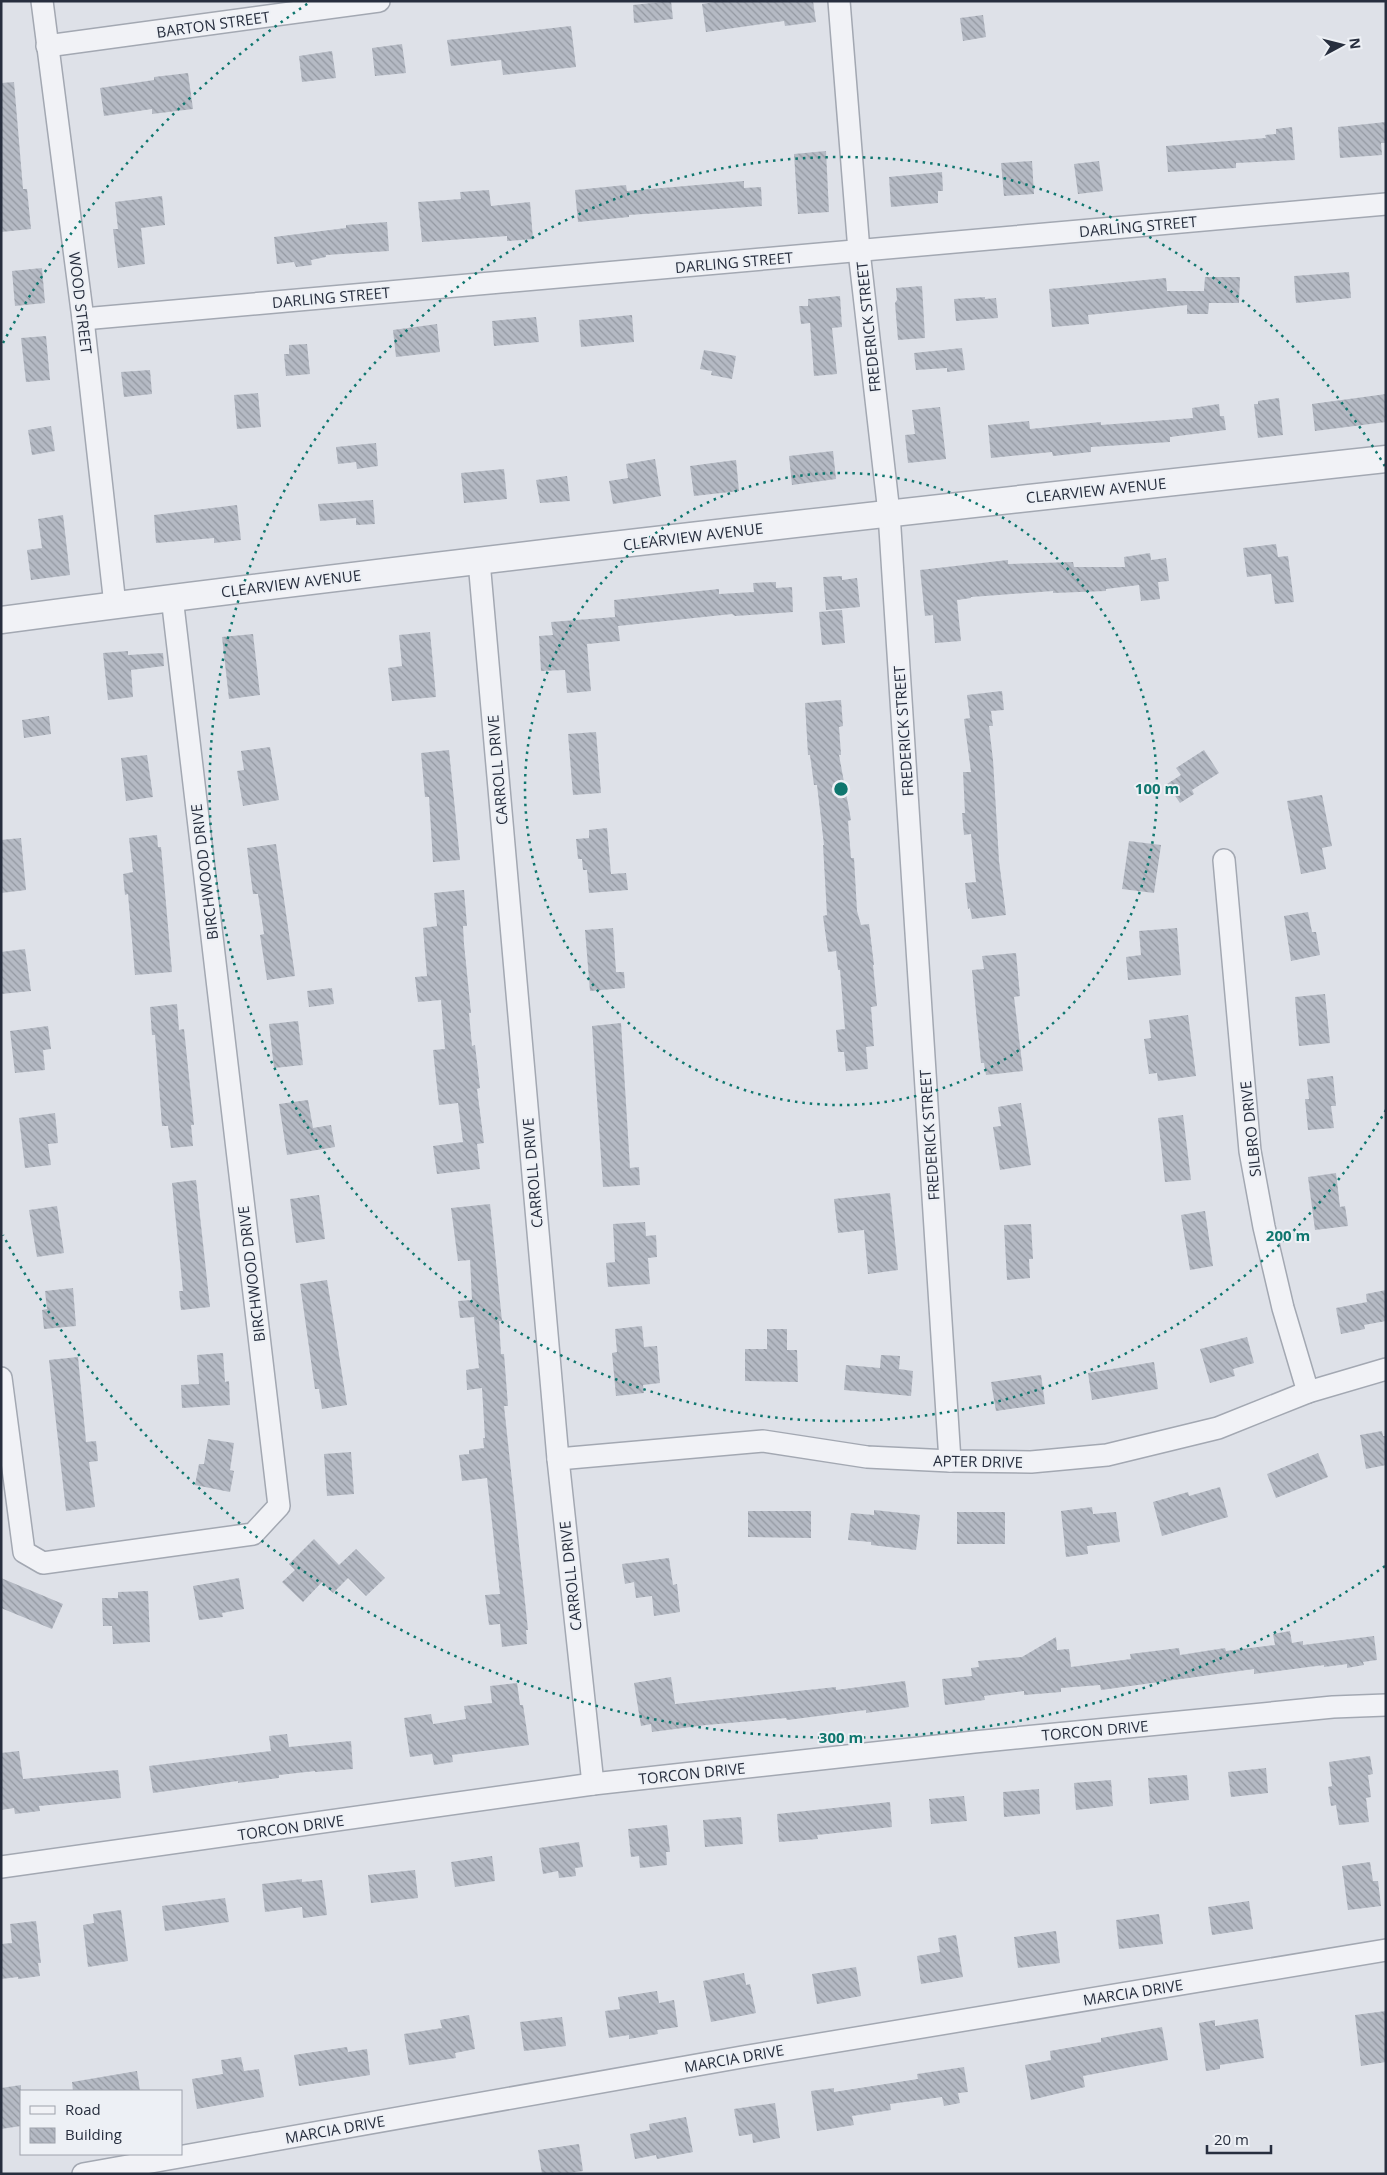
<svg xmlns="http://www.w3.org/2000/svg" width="1387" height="2175" font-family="'Open Sans',sans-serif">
  <defs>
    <pattern id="building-back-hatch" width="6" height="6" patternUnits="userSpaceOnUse" patternTransform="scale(1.25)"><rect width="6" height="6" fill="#b5bac4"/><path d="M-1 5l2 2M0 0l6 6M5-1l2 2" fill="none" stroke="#9398a1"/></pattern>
  </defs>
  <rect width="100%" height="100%" fill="#dee1e8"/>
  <g fill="url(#building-back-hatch)">
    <path d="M671 1 673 19 634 23 633 5Z"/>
    <path d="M722 1H813L816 22 785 26 784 21 706 32 702 4Z"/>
    <path d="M983 15 986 37 963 41 960 18Z"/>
    <path d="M571 26 576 67 503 75 501 60 451 66 447 40Z"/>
    <path d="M402 44 406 73 375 76 372 48Z"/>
    <path d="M332 51 336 78 302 82 299 56Z"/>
    <path d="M188 73 193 109 152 114V109L104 116 100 88 154 80V77Z"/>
    <path d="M14 82 23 189H27L31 229 1 232V83Z"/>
    <path d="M1386 122V143H1381L1382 155 1340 158 1338 127Z"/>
    <path d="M1292 127 1295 160 1236 163V168L1168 172 1166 146 1266 138 1265 135 1276 134V129Z"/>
    <path d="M826 151 829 212 798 214 794 154Z"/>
    <path d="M1032 161 1034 194 1004 196 1001 163Z"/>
    <path d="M1099 161 1103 191 1078 194 1074 164Z"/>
    <path d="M942 172 943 191H938V203L891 207 889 177Z"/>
    <path d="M744 181V188L761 187 762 206 629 215V217L578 222 575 190 626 185 627 191Z"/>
    <path d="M489 190 491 206 530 202 533 239 507 241V236L422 242 418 202 461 199 460 192Z"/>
    <path d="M162 196 165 225 141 228 145 264 118 268 113 229H118L115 202Z"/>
    <path d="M387 222 389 251 326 255V257L311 260 312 265 296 267 294 262 277 264 274 237 346 228V225Z"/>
    <path d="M42 268 45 303 15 306 12 271Z"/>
    <path d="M1349 272 1351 298 1296 303 1294 276Z"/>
    <path d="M1205 277H1240L1239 303H1209L1208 314H1187V305L1088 315 1089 324 1052 327 1049 289 1166 278 1167 291H1204Z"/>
    <path d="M922 286 925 338 898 340 895 303 897 300 896 288Z"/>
    <path d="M840 296 842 327 832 328 837 374 814 376 810 323 801 324 799 306H808V299Z"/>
    <path d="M985 297V299L996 298 998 318 956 321 954 299Z"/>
    <path d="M632 315 634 342 581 347 579 320Z"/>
    <path d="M536 317 539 342 494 346 492 321Z"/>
    <path d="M437 324 440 352 396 357 393 330Z"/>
    <path d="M46 336 50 380 26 382 21 338Z"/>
    <path d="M307 344 310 374 286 376 284 354H289V345Z"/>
    <path d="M962 348 965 370 947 372V368L916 370 914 353Z"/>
    <path d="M704 350 736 356 732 379 711 375 712 371 700 369Z"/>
    <path d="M150 370 152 394 124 397 121 372Z"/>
    <path d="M258 393 261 427 237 429 234 395Z"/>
    <path d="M1386 394V422L1315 431 1312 404Z"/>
    <path d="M1279 398 1283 435 1258 438 1254 404H1258V401Z"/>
    <path d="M1219 404 1220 416H1224L1226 430 1170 437V442L1091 447V452L1053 456 1052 452 991 458 988 425 1029 421 1030 429 1101 422V425L1193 418 1192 408Z"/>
    <path d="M940 407 946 459 908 463 905 435 915 434 912 410Z"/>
    <path d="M51 426 55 451 32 455 28 430Z"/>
    <path d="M376 443 378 466 357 469 356 462 338 464 336 447Z"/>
    <path d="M833 451 836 479 792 485 789 456Z"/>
    <path d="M655 459 661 496 613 504 609 481 628 478 626 464Z"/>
    <path d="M736 460 739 491 694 496 690 466Z"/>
    <path d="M504 469 507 499 464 503 461 473Z"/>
    <path d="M567 476 570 501 540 503 536 480Z"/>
    <path d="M373 500 375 524 356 525V518L320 521 318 504Z"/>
    <path d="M237 505 241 540 214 543V538L156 543 154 515Z"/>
    <path d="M63 515 70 575 31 580 27 550 42 548 38 519Z"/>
    <path d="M1276 544 1278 557 1288 556 1294 602 1275 604 1271 574 1247 577 1243 548Z"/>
    <path d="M1150 553 1151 560 1166 558 1169 581 1158 582 1160 599 1141 601 1139 585 1106 589V591L1053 593V591L971 597V598L957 600 961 641 935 643 933 615 925 616 920 570 1008 560V564L1073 562 1074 567H1125L1124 557Z"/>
    <path d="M842 576V580L857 578 860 607 826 610 823 577Z"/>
    <path d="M776 582V588L792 587 793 612 735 616 732 614 618 626 620 641 587 644 591 691 567 693 565 670 541 671 539 636 553 635 551 622 615 617 614 600 719 589V594L754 592 753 583Z"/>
    <path d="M842 610 845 643 822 645 819 612Z"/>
    <path d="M430 632 436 697 392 701 388 668 402 666 399 635Z"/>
    <path d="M253 634 260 695 229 699 222 637Z"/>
    <path d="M128 651V655L163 653 164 666 131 670 133 697 108 700 103 653Z"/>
    <path d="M1002 691 1004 710 991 711 993 726H989L993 760 999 861 1006 915 972 919 970 908 968 909 965 883 976 882 971 834 964 835 962 813H965L963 772H971L964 719 970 718 967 695Z"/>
    <path d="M841 700 843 726 839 727 841 755H839L851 820 848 821 851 858H854L857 911 861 925 869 924 874 965H873L877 1006 871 1007 874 1046 866 1047 868 1069 846 1071 844 1052H838L836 1030 845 1029 840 970H838L836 951 828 952 823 916 827 915 823 845H824L817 785H814L810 755H808L805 703Z"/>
    <path d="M49 716 51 734 24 738 22 720Z"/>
    <path d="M596 732 601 793 573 795 568 734Z"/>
    <path d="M270 747 279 800 243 806 237 771 244 770 241 751Z"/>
    <path d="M449 750 460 860 433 862 429 797H425L421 753Z"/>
    <path d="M1204 750 1219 773 1192 790 1194 794 1180 803 1167 784 1181 775 1176 768Z"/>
    <path d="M147 755 153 797 126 801 121 758Z"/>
    <path d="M1322 795 1332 846 1322 848 1326 869 1301 874 1287 801Z"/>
    <path d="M607 828 611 874 626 873 628 890 589 893 587 870H583L582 859H578L576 839 589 838V830Z"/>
    <path d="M157 835 158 847H161L172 972 135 975 128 894 125 895 123 874 133 872 129 838Z"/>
    <path d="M21 838 26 890 1 893V840Z"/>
    <path d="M1129 841 1161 845 1154 893 1122 889Z"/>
    <path d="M276 844 295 976 267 980 260 935 264 934 258 894H253L247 848Z"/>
    <path d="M464 890 467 926H463L464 944 471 1013H469L472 1046 475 1045 480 1088 477 1089 484 1143 477 1144 480 1169 437 1174 433 1146 463 1142 458 1103 439 1105 433 1050 445 1049 441 1000 418 1002 415 977 427 976 423 928 437 926 434 893Z"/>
    <path d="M1308 912 1312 932H1316L1320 955 1291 961 1284 916Z"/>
    <path d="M613 928 616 972H624L625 988 590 991 585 930Z"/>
    <path d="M1177 928 1181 975 1128 980 1126 957 1141 955 1139 931Z"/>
    <path d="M25 949 31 991 1 994V952Z"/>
    <path d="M1016 953 1020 996 1014 997 1023 1071 986 1075 984 1063H981L972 970 984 969 982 956Z"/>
    <path d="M332 988 334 1004 309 1007 307 991Z"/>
    <path d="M1325 994 1330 1043 1299 1046 1295 997Z"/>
    <path d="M177 1004 179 1030 184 1029 194 1125H191L193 1146 171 1148 168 1126H162L155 1035H152L150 1007Z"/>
    <path d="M1188 1015 1196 1076 1158 1081 1157 1073 1149 1074 1144 1039 1151 1038 1149 1020Z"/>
    <path d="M298 1021 303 1065 274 1068 269 1024Z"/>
    <path d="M621 1023 630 1168 639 1167 640 1185 603 1187 592 1026Z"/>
    <path d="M48 1026 51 1049 43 1050 45 1070 15 1073 10 1031Z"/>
    <path d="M1333 1076 1336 1106H1331L1334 1128 1308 1130 1305 1099H1309L1307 1079Z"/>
    <path d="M308 1100 313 1128 331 1125 335 1147 287 1155 279 1104Z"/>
    <path d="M1021 1103 1031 1165 1000 1170 993 1127 1001 1126 998 1107Z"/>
    <path d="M55 1113 58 1143 48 1144 51 1165 25 1168 19 1118Z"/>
    <path d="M1183 1115 1191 1180 1165 1182 1158 1118Z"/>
    <path d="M1336 1173 1340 1207 1345 1206 1348 1226 1315 1230 1308 1177Z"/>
    <path d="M196 1180 210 1307 181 1310 179 1291H183L172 1183Z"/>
    <path d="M890 1193 898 1270 868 1274 864 1230 838 1233 834 1199Z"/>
    <path d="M319 1195 325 1239 296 1243 290 1199Z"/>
    <path d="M490 1204 502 1321H499L501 1354H504L508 1406H504L528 1630H526L527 1644 502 1647 500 1624 489 1625 485 1595 500 1594 487 1478 462 1481 459 1455 469 1454V1450L484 1448 483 1438H485L482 1388 467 1390 466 1370 479 1368 474 1317 460 1318 458 1301 472 1300 470 1260 458 1261 451 1208Z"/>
    <path d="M57 1206 64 1253 37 1257 29 1210Z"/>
    <path d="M1205 1211 1213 1266 1190 1270 1181 1215Z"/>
    <path d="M645 1222 646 1236 656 1235 657 1257 648 1258 650 1284 608 1287 606 1263 615 1262 613 1224Z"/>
    <path d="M1031 1224 1033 1259H1029L1030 1278 1007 1280 1004 1225Z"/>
    <path d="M327 1280 347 1405 322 1409 319 1389H315L300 1284Z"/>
    <path d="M73 1288 76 1326 44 1329 42 1310 47 1309 45 1291Z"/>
    <path d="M1386 1290V1321L1364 1325 1365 1329 1341 1334 1336 1308 1367 1302 1366 1294Z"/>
    <path d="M642 1326 644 1347 657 1346 660 1383 643 1385 644 1393 616 1396 612 1353 617 1352 615 1329Z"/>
    <path d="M767 1329H787V1350H797L798 1382 745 1381V1349H767Z"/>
    <path d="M1247 1337 1254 1363 1233 1369 1235 1376 1210 1383 1200 1349Z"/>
    <path d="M223 1353 225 1382 229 1381 230 1405 182 1408 181 1385 199 1384 197 1355Z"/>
    <path d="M881 1355 900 1356 899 1369 913 1371 911 1396 844 1390 846 1365 880 1368Z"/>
    <path d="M78 1357 86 1442 96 1441 98 1461 89 1462 95 1507 66 1511 49 1360Z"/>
    <path d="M1154 1362 1158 1389 1092 1400 1088 1373Z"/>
    <path d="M1041 1375 1045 1404 996 1411 991 1382Z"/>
    <path d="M1382 1431 1383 1436H1386V1465L1366 1469 1360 1435Z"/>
    <path d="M208 1439 234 1443 230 1470 234 1471 230 1492 195 1485 199 1464H204Z"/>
    <path d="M351 1452 354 1494 327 1496 324 1454Z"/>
    <path d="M1318 1453 1328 1477 1276 1498 1267 1474Z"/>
    <path d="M1220 1487 1228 1517 1162 1536 1153 1502 1188 1492 1189 1496Z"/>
    <path d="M1092 1507 1093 1514 1116 1512 1120 1542 1087 1546 1088 1554 1066 1557 1061 1511Z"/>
    <path d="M874 1510 920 1515 916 1550 871 1545V1542L848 1540 851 1513 874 1515Z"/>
    <path d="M748 1511H811V1538L748 1537Z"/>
    <rect x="957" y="1512" width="48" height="32"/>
    <path d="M314 1539 339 1565 356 1549 385 1578 366 1596 348 1578 333 1593 322 1582 303 1602 282 1582 295 1570 289 1564Z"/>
    <path d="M669 1558 673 1585 677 1584 680 1612 654 1616 652 1596 636 1598 634 1582 625 1584 622 1564Z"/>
    <path d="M1 1578 63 1604 52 1629 1 1608Z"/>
    <path d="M239 1578 244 1609 222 1613 223 1617 199 1620 193 1586Z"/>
    <path d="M148 1591 150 1642 113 1644 112 1626H103L102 1598H118V1592Z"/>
    <path d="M1290 1631 1292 1643 1303 1641V1645L1374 1636 1377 1660 1363 1662 1364 1665 1347 1668V1664L1324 1667V1665L1254 1674V1669L1101 1690 1100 1685 1061 1688V1692L1024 1695V1691L984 1696 985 1700 945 1705 942 1679 972 1676 971 1668 979 1667 978 1661 1022 1657 1056 1637 1057 1650 1069 1649 1071 1667 1131 1659 1130 1654 1179 1648 1180 1655 1225 1648 1226 1651 1275 1645 1273 1634Z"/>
    <path d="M671 1677 675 1704 836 1687V1690L905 1681 909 1707 866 1713V1710L787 1720 786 1718 706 1725 652 1732 651 1724 641 1726 634 1683Z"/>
    <path d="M517 1683 520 1705H523L529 1745 452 1755 453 1762 434 1765 432 1754 410 1757 404 1718 431 1714 433 1724 466 1719 464 1706 492 1703 490 1686Z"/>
    <path d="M287 1734 289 1747 351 1741 353 1769 315 1772V1771L279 1775V1778L238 1783V1781L153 1793 149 1766 271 1751 269 1736Z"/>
    <path d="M19 1751 23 1779 118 1770 121 1798 39 1806 40 1811 15 1814 14 1808 1 1810V1753Z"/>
    <path d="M1370 1756 1373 1774 1368 1775 1371 1797 1366 1798 1369 1822 1339 1825 1336 1805 1331 1806 1328 1787 1332 1786 1329 1762Z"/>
    <path d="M1266 1768 1268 1793 1231 1797 1228 1772Z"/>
    <path d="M1187 1775 1189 1800 1150 1804 1148 1778Z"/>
    <path d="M1111 1780 1113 1806 1076 1810 1074 1783Z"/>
    <path d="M1039 1789 1040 1814 1004 1817 1003 1792Z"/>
    <path d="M964 1796 967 1821 931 1824 929 1799Z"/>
    <path d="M890 1802 892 1827 817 1835 818 1839 779 1842 777 1814Z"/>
    <path d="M741 1817 743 1844 705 1847 703 1820Z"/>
    <path d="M667 1825 670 1852H666L667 1865 640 1868 639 1856 631 1857 628 1829Z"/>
    <path d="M579 1842 583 1867 575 1868 576 1876 559 1878 558 1871 543 1874 539 1848Z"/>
    <path d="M492 1856 495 1881 455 1887 451 1862Z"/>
    <path d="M1370 1862 1373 1881H1378L1381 1906 1348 1910 1342 1866Z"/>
    <path d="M415 1870 418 1898 371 1903 368 1875Z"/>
    <path d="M302 1879V1882L322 1880 327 1915 303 1918 302 1907 265 1912 262 1884Z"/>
    <path d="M225 1898 229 1922 165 1931 162 1906Z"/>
    <path d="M1249 1901 1253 1929 1212 1935 1208 1907Z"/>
    <path d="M121 1910 128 1961 88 1967 83 1925 94 1923 93 1914Z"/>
    <path d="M1159 1914 1163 1944 1119 1949 1116 1920Z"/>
    <path d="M36 1921 41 1963H38L40 1976 18 1979V1977L1 1979V1944L12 1943 10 1924Z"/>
    <path d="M1056 1931 1060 1963 1018 1968 1014 1937Z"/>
    <path d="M956 1935 963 1977 921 1984 917 1956 940 1952 938 1938Z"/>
    <path d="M856 1967 861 1996 817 2004 812 1974Z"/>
    <path d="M744 1973 746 1985 750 1984 756 2013 711 2022 703 1981Z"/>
    <path d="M657 1991 659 2003 674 2000 678 2027 657 2030 658 2034 629 2039V2035L609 2038 605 2011 620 2009 618 1997Z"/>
    <path d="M1386 2011V2062L1361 2066 1355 2015Z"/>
    <path d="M469 2015 475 2049 455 2053 456 2058 409 2065 404 2034 442 2028 440 2020Z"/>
    <path d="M562 2017 566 2046 524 2051 520 2022Z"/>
    <path d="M1258 2019 1264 2058 1220 2065V2069L1206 2071 1199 2023 1215 2020V2026Z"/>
    <path d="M1162 2027 1168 2060 1083 2076 1085 2087 1031 2100 1025 2065 1051 2060 1050 2051 1101 2042V2038Z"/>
    <path d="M347 2047 348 2052 367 2049 370 2075 299 2086 294 2055Z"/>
    <path d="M241 2057 244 2071 259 2069 264 2097 197 2109 192 2079 223 2074 221 2060Z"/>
    <path d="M964 2067 968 2092 958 2093 960 2103 944 2106 942 2097 890 2104 891 2110 852 2116 854 2125 817 2131 811 2091 834 2088V2092L918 2079 917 2074Z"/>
    <path d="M137 2071 140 2091H73L72 2082Z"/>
    <path d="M21 2085V2126L1 2129V2088Z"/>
    <path d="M775 2103 780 2138 753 2143 752 2134 739 2136 734 2109Z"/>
    <path d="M686 2117 693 2152 657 2159 656 2155 635 2159 630 2134 650 2130 649 2124Z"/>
    <path d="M579 2144 583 2171 564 2174H542L538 2150Z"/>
  </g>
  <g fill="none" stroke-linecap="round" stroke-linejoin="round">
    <defs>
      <g id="minor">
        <path d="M42 1 83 319 115 605"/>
        <path d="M839 1 859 251 889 513 950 1461"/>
        <path d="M47 46 379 1"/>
        <path d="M83 319 1386 204"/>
        <path d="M479 561 558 1459 593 1784"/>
        <path d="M1224 860 1250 1151 1264 1227 1283 1308 1308 1392"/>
        <path d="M1 1378 24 1552 43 1563 253 1534 279 1506 172 597"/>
        <path d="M558 1459 763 1441 867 1457 950 1461 1031 1462 1107 1455 1218 1428 1308 1392 1386 1369"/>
        <path d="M1 1867 593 1784 974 1742 1333 1707 1386 1705"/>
        <path d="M83 2174 742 2057 1386 1950"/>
      </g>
      <path id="tertiary" d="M1 620C462 560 924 509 1386 459"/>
    </defs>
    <use href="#minor" stroke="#a3a8b2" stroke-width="24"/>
    <use href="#tertiary" stroke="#a3a8b2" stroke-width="29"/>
    <use href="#minor" stroke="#f1f2f6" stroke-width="21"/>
    <use href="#tertiary" stroke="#f1f2f6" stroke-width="26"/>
  </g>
  <g fill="none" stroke="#0f766e" stroke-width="2.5" stroke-dasharray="2.5 5">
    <circle cx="841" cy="789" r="316"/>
    <path d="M1386 1110A632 632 0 1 1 1386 468"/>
    <path d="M1385 1566A949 949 0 0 1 3 1235M3 343A949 949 0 0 1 310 2"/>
  </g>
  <g text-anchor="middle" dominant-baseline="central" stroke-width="4" stroke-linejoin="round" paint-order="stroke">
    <g font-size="15" fill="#272e3e" stroke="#edf0f5">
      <text transform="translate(213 24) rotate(-8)">BARTON STREET</text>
      <text transform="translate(1138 226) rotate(-5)">DARLING STREET</text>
      <text transform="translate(734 262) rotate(-5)">DARLING STREET</text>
      <text transform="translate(331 297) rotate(-5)">DARLING STREET</text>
      <text transform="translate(81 303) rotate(83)">WOOD STREET</text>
      <text transform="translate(868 327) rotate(-96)">FREDERICK STREET</text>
      <text transform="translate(1096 490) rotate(-6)">CLEARVIEW AVENUE</text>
      <text transform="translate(693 536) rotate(-7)">CLEARVIEW AVENUE</text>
      <text transform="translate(291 583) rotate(-7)">CLEARVIEW AVENUE</text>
      <text transform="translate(903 731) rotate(-94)">FREDERICK STREET</text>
      <text transform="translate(497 770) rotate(-95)">CARROLL DRIVE</text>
      <text transform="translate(204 872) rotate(-97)">BIRCHWOOD DRIVE</text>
      <text transform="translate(1250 1129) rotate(-96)">SILBRO DRIVE</text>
      <text transform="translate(929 1135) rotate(-94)">FREDERICK STREET</text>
      <text transform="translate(532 1173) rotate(-95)">CARROLL DRIVE</text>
      <text transform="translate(251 1274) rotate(-97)">BIRCHWOOD DRIVE</text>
      <text transform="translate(978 1461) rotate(1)">APTER DRIVE</text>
      <text transform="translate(570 1576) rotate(-96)">CARROLL DRIVE</text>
      <text transform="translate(1095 1730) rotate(-5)">TORCON DRIVE</text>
      <text transform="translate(692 1773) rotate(-6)">TORCON DRIVE</text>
      <text transform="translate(291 1827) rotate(-8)">TORCON DRIVE</text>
      <text transform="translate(1133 1992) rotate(-9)">MARCIA DRIVE</text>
      <text transform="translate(734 2058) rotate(-10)">MARCIA DRIVE</text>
      <text transform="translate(335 2129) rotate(-10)">MARCIA DRIVE</text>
    </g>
  </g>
  <circle cx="841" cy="789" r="8" fill="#0f766e" stroke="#edf0f5" stroke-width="2.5"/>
  <g font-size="15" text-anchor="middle" font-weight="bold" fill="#0f766e" stroke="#edf0f5" stroke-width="4" stroke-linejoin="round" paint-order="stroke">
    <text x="1157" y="794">100 m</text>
    <text x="1288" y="1241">200 m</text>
    <text x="841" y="1743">300 m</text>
  </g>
  <rect width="1387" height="2175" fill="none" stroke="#272e3e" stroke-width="5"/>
  <rect x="20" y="2090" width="162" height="65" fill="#edf0f5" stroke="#9ea2ac"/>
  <rect x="30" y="2106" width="25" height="8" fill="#f1f2f6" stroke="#9ea2ac"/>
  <text x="65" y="2115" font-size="15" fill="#272e3e">Road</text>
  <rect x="30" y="2128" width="25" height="15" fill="url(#building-back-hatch)" stroke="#9ea2ac"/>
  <text x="65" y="2140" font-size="15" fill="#272e3e">Building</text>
  <g transform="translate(1342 45) rotate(83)" stroke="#edf0f5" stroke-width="4" paint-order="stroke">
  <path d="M0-4L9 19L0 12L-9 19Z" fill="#272e3e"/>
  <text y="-8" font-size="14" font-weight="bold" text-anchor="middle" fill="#272e3e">N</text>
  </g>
  <path d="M1207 2145v8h64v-8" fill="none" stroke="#272e3e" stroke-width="2.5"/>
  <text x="1214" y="2145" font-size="15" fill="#272e3e" stroke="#edf0f5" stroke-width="4" paint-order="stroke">20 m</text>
</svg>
